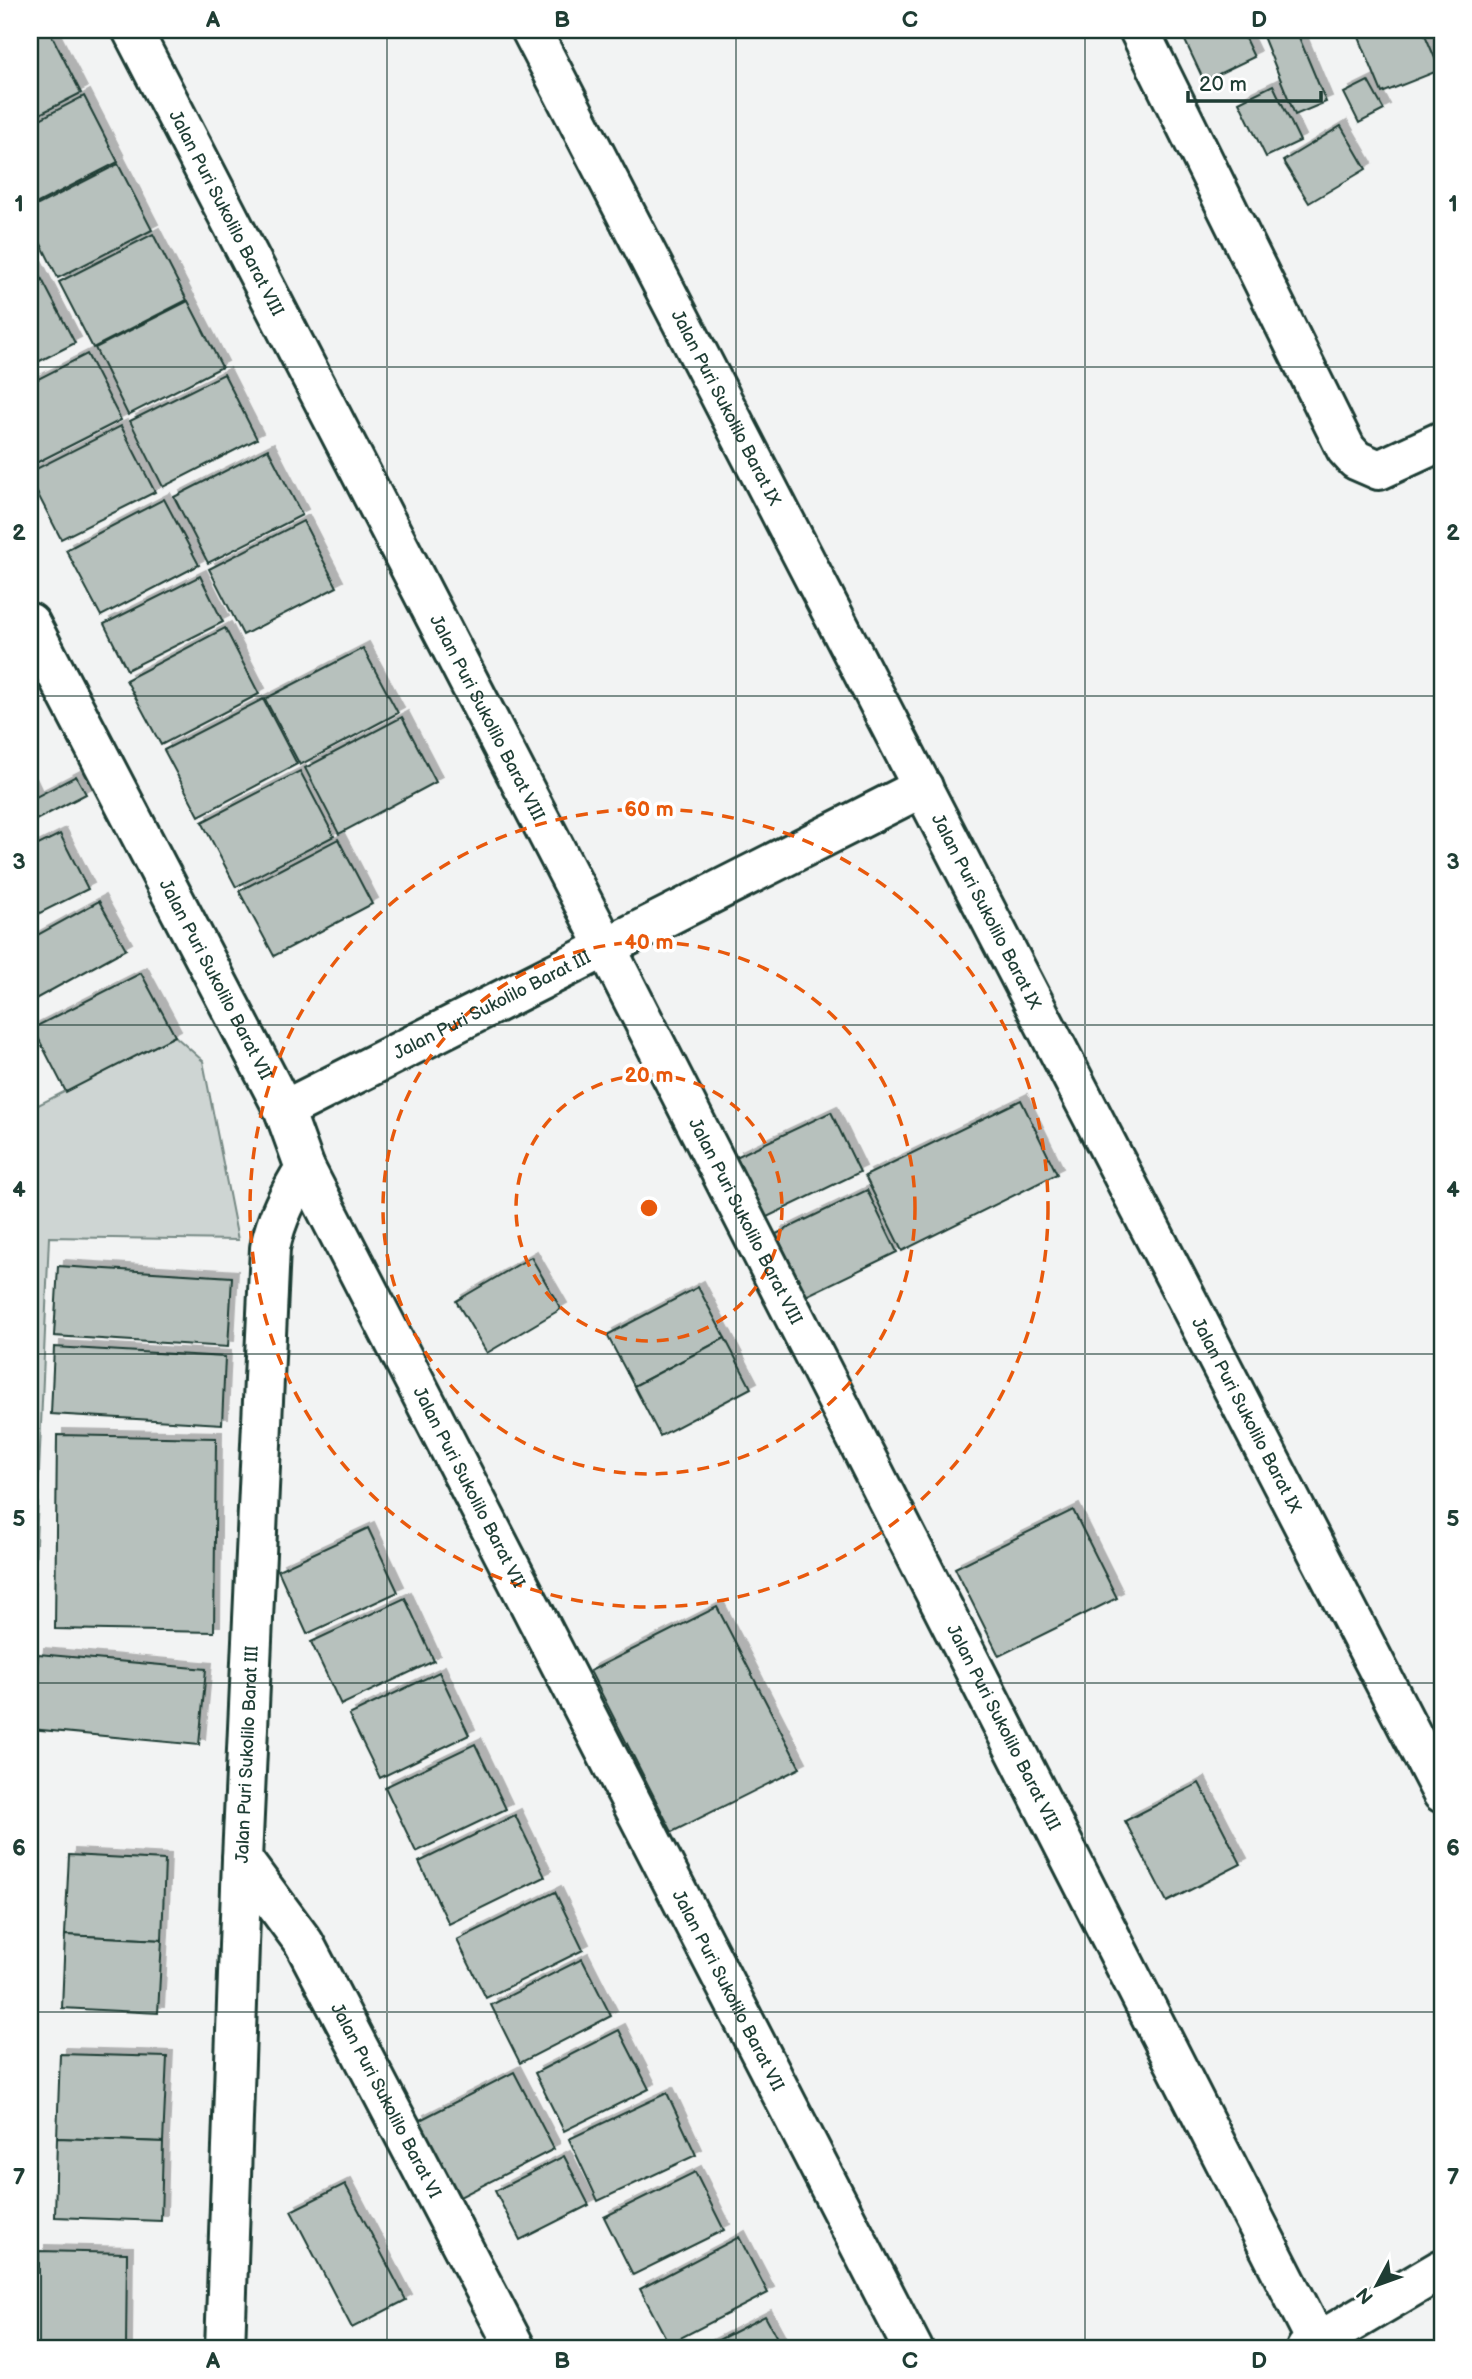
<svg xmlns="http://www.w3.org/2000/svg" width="1472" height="2379" font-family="'Balsamiq Sans',sans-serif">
  <defs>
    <filter id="shadow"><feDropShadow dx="6" dy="-6" stdDeviation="0" flood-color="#0004"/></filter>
  </defs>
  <rect width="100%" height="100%" fill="#f2f3f3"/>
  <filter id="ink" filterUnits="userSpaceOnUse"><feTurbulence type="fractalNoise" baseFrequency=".0143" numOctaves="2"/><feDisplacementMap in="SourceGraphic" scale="14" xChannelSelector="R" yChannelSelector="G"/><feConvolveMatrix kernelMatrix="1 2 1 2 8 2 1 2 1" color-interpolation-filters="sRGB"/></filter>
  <g filter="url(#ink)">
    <path fill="#ced5d3" stroke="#768984" stroke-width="2" d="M175 1036 203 1061 238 1240 49 1237 30 1684V1109Z"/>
    <g fill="#b7c1bd" stroke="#1f3d34" stroke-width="2" filter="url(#shadow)">
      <path d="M43 30H49L81 93 30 119V36Z"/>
      <path d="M1180 30H1241L1254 57 1204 81Z"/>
      <path d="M1272 30H1296L1326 102 1295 115 1262 34Z"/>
      <path d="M1307 30H1323L1310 36Z"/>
      <path d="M1356 30H1423L1440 70 1382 93Z"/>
      <path d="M1368 81 1384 110 1359 123 1344 93Z"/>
      <path d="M1273 85 1300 141 1266 157 1239 102Z"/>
      <path d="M84 96 118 162 30 207V124Z"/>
      <path d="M1341 126 1366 169 1309 203 1283 161Z"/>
      <path d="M118 164 152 230 58 278 30 222V209Z"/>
      <path d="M153 234 187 300 93 348 59 282Z"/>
      <path d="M35 266 75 343 30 366V268Z"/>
      <path d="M188 301 222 367 128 415 95 348Z"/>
      <path d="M87 354 121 420 30 466V383Z"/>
      <path d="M224 374 257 439 163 487 130 421Z"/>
      <path d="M121 426 155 492 61 539 30 479V472Z"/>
      <path d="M268 449 302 515 208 563 174 497Z"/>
      <path d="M164 499 199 565 101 616 66 550Z"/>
      <path d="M303 521 337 587 243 635 209 569Z"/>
      <path d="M200 576 223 622 127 670 104 624Z"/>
      <path d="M225 628 259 694 161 745 126 680Z"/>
      <path d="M363 648 398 713 300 765 265 699Z"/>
      <path d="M263 699 297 764 199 816 164 750Z"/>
      <path d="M402 717 436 782 339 834 305 768Z"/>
      <path d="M300 771 334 836 236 887 202 822Z"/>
      <path d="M76 776 86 794 30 823V784L36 797Z"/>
      <path d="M60 834 88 889 30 918V849Z"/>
      <path d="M338 839 372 904 274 956 239 891Z"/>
      <path d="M99 901 126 949 30 1002V939Z"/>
      <path d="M141 973 175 1036 66 1092 33 1028Z"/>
      <path d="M1021 1100 1057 1174 902 1251 865 1176Z"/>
      <path d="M831 1112 860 1172 765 1218 736 1157Z"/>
      <path d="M867 1190 897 1252 806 1296 776 1234Z"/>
      <path d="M531 1257 561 1309 487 1353 456 1301Z"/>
      <path d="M58 1266 232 1277 228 1347 54 1336Z"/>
      <path d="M698 1287 725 1338 634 1386 607 1335Z"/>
      <path d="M725 1338 751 1388 660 1436 634 1386Z"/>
      <path d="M54 1347 225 1357 222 1424 51 1414Z"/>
      <path d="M57 1435 216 1438 214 1632 55 1629Z"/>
      <path d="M1073 1510 1117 1598 999 1656 955 1568Z"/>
      <path d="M368 1528 398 1592 307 1634 278 1570Z"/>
      <path d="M405 1598 434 1661 341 1705 311 1642Z"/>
      <path d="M717 1607 800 1768 672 1832 590 1671Z"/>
      <path d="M38 1654 206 1669 199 1745 31 1729Z"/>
      <path d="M439 1672 469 1735 380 1778 349 1715Z"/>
      <path d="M475 1744 506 1809 416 1852 385 1787Z"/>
      <path d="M1199 1783 1241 1864 1167 1902 1125 1821Z"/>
      <path d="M515 1815 545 1877 449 1924 419 1862Z"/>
      <path d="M69 1855 165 1860 162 1940 65 1935Z"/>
      <path d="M555 1892 583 1950 486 1998 457 1940Z"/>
      <path d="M65 1935 162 1940 158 2013 62 2008Z"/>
      <path d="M582 1959 611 2016 520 2063 491 2005Z"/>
      <path d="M619 2030 649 2089 564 2131 535 2073Z"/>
      <path d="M60 2054 167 2057 163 2142 57 2138Z"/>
      <path d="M514 2072 554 2149 458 2198 418 2121Z"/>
      <path d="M667 2093 696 2155 598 2201 569 2139Z"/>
      <path d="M57 2138 163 2142 161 2221 55 2217Z"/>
      <path d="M564 2156 589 2205 520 2240 495 2191Z"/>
      <path d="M695 2172 724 2230 633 2275 604 2217Z"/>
      <path d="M345 2184 406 2300 352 2328 291 2211Z"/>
      <path d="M739 2237 768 2293 669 2344 640 2289Z"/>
      <path d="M39 2251 127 2253 126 2347 39 2346Z"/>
      <path d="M765 2316 783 2349H701Z"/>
      <path d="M39 2346 126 2347V2349H39Z"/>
    </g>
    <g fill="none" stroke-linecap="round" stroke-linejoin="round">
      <defs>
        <g id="minor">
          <path id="s1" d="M132 30 606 947 1317 2342"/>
          <path id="s2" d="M531 30 1442 1793"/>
          <path d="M1139 30 1346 449 1356 460 1379 470 1442 441"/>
          <path id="s3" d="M30 623 284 1110 305 1168 913 2349"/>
          <path id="s4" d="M284 1110 923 787"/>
          <path id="s5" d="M242 1859 304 1943 516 2349"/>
          <path id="s6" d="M225 2349 242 1859 270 1248C276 1218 289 1194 305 1168"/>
          <path d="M1306 2349 1442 2269"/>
        </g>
      </defs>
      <use href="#minor" stroke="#1f3d34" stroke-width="44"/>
      <use href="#minor" stroke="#fff" stroke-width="38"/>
    </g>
  </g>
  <path fill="none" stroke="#1f3d34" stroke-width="2" stroke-opacity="0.55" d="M387 30V2349M736 30V2349M1085 30V2349M30 367H1442M30 696H1442M30 1025H1442M30 1354H1442M30 1683H1442M30 2012H1442"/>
  <g fill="none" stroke="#e8590c" stroke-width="3.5" stroke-dasharray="12 9">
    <circle cx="649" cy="1208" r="133"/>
    <circle cx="649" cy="1208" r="266"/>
    <circle cx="649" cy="1208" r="399"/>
  </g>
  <g text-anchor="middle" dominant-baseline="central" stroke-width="7" stroke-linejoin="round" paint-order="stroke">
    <g font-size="18" fill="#1f3d34" stroke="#fff">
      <text stroke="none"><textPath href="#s1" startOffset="206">Jalan Puri Sukolilo Barat VIII</textPath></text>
      <text stroke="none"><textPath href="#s2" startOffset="425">Jalan Puri Sukolilo Barat IX</textPath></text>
      <text stroke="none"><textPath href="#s1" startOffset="774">Jalan Puri Sukolilo Barat VIII</textPath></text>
      <text stroke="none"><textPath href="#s2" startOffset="992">Jalan Puri Sukolilo Barat IX</textPath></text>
      <text stroke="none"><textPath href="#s3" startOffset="402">Jalan Puri Sukolilo Barat VII</textPath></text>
      <text stroke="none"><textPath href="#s4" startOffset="233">Jalan Puri Sukolilo Barat III</textPath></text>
      <text stroke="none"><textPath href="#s1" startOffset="1340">Jalan Puri Sukolilo Barat VIII</textPath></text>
      <text stroke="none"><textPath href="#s2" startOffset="1559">Jalan Puri Sukolilo Barat IX</textPath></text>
      <text stroke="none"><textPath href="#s3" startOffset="970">Jalan Puri Sukolilo Barat VII</textPath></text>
      <text stroke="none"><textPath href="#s1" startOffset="1908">Jalan Puri Sukolilo Barat VIII</textPath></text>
      <text stroke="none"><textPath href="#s6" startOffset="595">Jalan Puri Sukolilo Barat III</textPath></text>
      <text stroke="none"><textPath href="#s3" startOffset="1536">Jalan Puri Sukolilo Barat VII</textPath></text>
      <text stroke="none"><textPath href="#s5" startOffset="282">Jalan Puri Sukolilo Barat VI</textPath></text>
    </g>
  </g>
  <circle cx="649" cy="1208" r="10" fill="#e8590c" stroke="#fff" stroke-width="3.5"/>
  <g font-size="21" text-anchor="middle" font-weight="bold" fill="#e8590c" stroke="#fff" stroke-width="7" stroke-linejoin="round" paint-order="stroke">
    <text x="649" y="816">60 m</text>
    <text x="649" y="949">40 m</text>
    <text x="649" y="1082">20 m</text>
  </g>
  <rect width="1472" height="2379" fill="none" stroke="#fff" stroke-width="77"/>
  <g transform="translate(1377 2285) rotate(229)" stroke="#ffffff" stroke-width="5" paint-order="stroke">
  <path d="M0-5L12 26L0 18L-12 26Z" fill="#1f3d34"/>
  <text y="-10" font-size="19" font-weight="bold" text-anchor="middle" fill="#1f3d34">N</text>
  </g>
  <path d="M1188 91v10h133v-10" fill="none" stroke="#1f3d34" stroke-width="3.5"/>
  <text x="1199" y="91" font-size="21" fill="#1f3d34" stroke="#ffffff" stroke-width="5" paint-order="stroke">20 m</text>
  <rect x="38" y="38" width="1396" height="2302" fill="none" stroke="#1f3d34" stroke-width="2.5"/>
  <g font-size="23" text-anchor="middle" font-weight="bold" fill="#1f3d34">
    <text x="213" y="27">A</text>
    <text x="562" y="27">B</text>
    <text x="910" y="27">C</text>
    <text x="1259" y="27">D</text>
    <text x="19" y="211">1</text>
    <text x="1453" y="211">1</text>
    <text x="19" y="540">2</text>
    <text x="1453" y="540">2</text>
    <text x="19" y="869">3</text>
    <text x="1453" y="869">3</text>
    <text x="19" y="1197">4</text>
    <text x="1453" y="1197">4</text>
    <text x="19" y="1526">5</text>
    <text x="1453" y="1526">5</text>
    <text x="19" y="1855">6</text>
    <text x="1453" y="1855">6</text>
    <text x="19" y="2184">7</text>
    <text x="1453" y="2184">7</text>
    <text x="213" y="2368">A</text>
    <text x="562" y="2368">B</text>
    <text x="910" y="2368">C</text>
    <text x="1259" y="2368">D</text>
  </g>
</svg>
